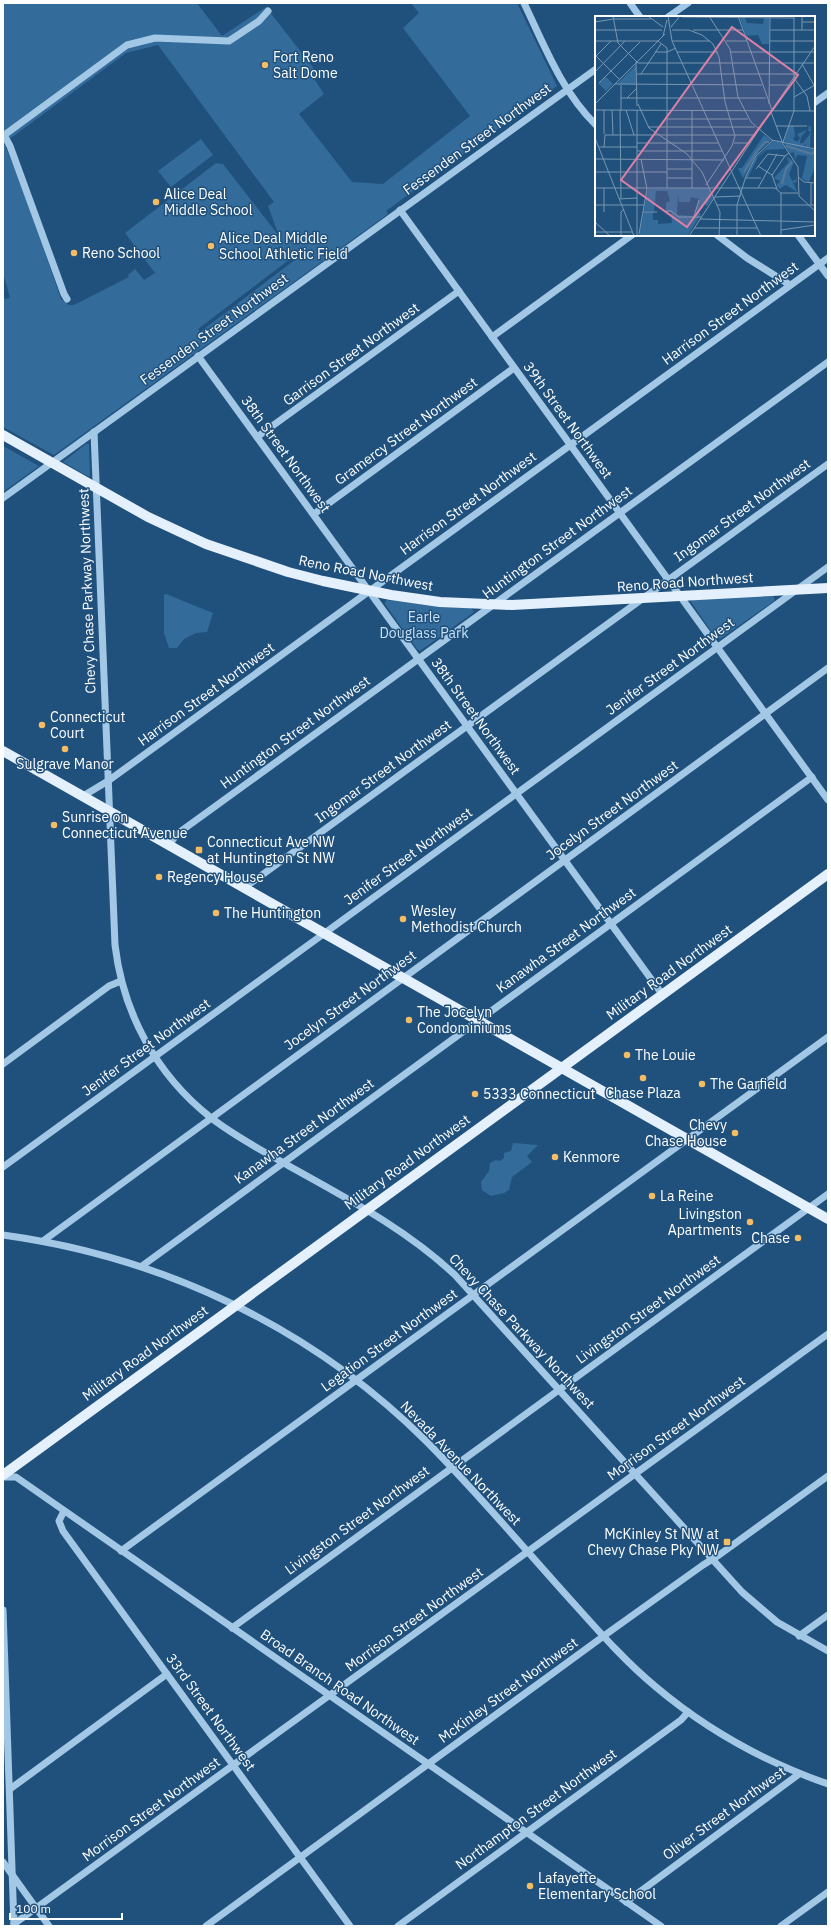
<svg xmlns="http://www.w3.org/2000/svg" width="831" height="1929" font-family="'IBM Plex Sans',sans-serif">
  <rect width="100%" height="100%" fill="#20517d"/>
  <g fill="#336b9b" fill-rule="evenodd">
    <path d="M3 3H197L222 36 266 7 319 75 313 77 324 94 299 114 352 182 383 184 470 116 403 28 419 13 411 3H517L557 86 386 211 388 214 54 455 3 427V299L10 298 3 272ZM158 45 274 202 268 206 279 236 223 164 216 163 125 233 155 273 144 280 135 269 128 275 129 277 74 305H69L61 299 21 184 4 143 126 53ZM294 256 296 259 200 332 198 329Z"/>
    <path d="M201 139 213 155 171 187 158 171Z"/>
    <path d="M86 444H89V448L90 476 89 477 63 462Z"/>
    <path d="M3 446 39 466 3 492Z"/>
    <path d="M166 594 213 613 207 632 196 633 184 639 177 648H169L164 633V595Z"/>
    <path d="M774 596V601L720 639 716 638 691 602 693 599Z"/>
    <path d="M386 600 471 608 474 612 420 651 417 649 385 604Z"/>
    <path d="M513 1143 538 1145 527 1156 532 1162 512 1177 509 1190 504 1193 491 1196 482 1190 481 1182 489 1171 490 1163 496 1160 500 1161 504 1158V1153L511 1151Z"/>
  </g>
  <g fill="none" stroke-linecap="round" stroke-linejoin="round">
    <g stroke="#a3c8e6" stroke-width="7">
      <path d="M524 3C544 45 562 92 596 125"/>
      <path d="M630 3 640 17"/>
      <path d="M668 17 688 3"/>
      <path d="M814 103 828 93"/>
      <path d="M4 135 10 146 64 294 67 299"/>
      <path d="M3 136 127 45 155 38 229 41 259 21 268 11"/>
      <path d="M400 210 828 800"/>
      <path d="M717 235 747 258 790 285"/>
      <path d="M798 235 828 276"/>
      <path d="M492 337 632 235"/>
      <path d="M198 356 662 994"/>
      <path d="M94 432 115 945C123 1013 156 1074 210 1117 234 1136 263 1151 289 1166 348 1199 406 1229 455 1275L742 1592 777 1622 828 1651"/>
      <path d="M257 437 459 291"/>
      <path d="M3 498 596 69"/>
      <path d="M314 514 514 368"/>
      <path d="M83 796 108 781 828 258"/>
      <path d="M169 845 177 834 828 362"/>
      <path d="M244 888 828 464"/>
      <path d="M3 1064 109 986 121 981"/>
      <path d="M3 1167 828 567"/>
      <path d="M3 1235C163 1257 311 1327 426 1441 479 1494 527 1552 577 1607 602 1635 627 1663 656 1687 707 1730 765 1762 828 1784"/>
      <path d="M43 1241 828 668"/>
      <path d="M142 1266 812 777"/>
      <path d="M3 1477H16L661 1926"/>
      <path d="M64 1511 59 1521 63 1531 350 1926"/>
      <path d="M121 1551 828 1037"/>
      <path d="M3 1610 14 1926"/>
      <path d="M232 1628 828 1194"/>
      <path d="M799 1636 828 1615"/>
      <path d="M10 1789 167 1674"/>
      <path d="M3 1862 49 1926"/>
      <path d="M626 1902 799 1774"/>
      <path d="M14 1924 828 1334"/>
      <path d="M206 1926 612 1630 703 1565 719 1555 828 1476"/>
      <path d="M398 1926 681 1720 688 1712"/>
      <path d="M781 1926 828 1892"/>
    </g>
    <g stroke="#e5f0fd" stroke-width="10">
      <path d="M3 435 148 517 206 544 288 572 323 581 391 595 440 602 512 605 828 588"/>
      <path d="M3 751 828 1219"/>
      <path d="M3 1475 828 874"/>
    </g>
  </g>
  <g fill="#f4bd64" stroke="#20517d" stroke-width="1.5">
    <circle cx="265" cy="65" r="4"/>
    <circle cx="156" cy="202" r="4"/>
    <circle cx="211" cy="246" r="4"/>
    <circle cx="74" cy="253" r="4"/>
    <circle cx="42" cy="725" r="4"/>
    <circle cx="65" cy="749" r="4"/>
    <circle cx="54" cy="825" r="4"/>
    <rect x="195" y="846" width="8" height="8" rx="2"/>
    <circle cx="159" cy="877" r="4"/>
    <circle cx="216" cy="913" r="4"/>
    <circle cx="403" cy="919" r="4"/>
    <circle cx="409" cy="1020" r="4"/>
    <circle cx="627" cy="1055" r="4"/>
    <circle cx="643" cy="1078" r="4"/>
    <circle cx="702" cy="1084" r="4"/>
    <circle cx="475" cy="1094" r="4"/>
    <circle cx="735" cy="1133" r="4"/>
    <circle cx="555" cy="1157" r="4"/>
    <circle cx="652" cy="1196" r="4"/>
    <circle cx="750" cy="1222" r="4"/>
    <circle cx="798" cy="1238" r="4"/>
    <rect x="723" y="1538" width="8" height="8" rx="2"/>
    <circle cx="530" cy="1886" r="4"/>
  </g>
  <g text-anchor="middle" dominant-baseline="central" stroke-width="3" stroke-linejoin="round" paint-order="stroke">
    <g font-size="14" fill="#fff" stroke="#20517d" text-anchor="start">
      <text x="273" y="57">Fort Reno<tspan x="273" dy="16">Salt Dome</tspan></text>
      <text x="164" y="194">Alice Deal<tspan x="164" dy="16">Middle School</tspan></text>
      <text x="219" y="238">Alice Deal Middle<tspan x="219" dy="16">School Athletic Field</tspan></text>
      <text x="82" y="253">Reno School</text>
      <text x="50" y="717">Connecticut<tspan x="50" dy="16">Court</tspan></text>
      <text x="65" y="764" text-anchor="middle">Sulgrave Manor</text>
      <text x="62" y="817">Sunrise on<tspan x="62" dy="16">Connecticut Avenue</tspan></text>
      <text x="207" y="842">Connecticut Ave NW<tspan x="207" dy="16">at Huntington St NW</tspan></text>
      <text x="167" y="877">Regency House</text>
      <text x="411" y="911">Wesley<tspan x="411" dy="16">Methodist Church</tspan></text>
      <text x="224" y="913">The Huntington</text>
      <text x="417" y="1012">The Jocelyn<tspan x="417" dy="16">Condominiums</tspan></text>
      <text x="635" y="1055">The Louie</text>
      <text x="710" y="1084">The Garfield</text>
      <text x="643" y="1093" text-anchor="middle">Chase Plaza</text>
      <text x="483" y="1094">5333 Connecticut</text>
      <text x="727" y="1125" text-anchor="end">Chevy<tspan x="727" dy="16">Chase House</tspan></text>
      <text x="563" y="1157">Kenmore</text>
      <text x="660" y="1196">La Reine</text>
      <text x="742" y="1214" text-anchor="end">Livingston<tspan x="742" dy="16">Apartments</tspan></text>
      <text x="790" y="1238" text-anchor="end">Chase</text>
      <text x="719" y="1534" text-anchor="end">McKinley St NW at<tspan x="719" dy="16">Chevy Chase Pky NW</tspan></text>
      <text x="538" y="1878">Lafayette<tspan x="538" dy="16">Elementary School</tspan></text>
    </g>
    <g font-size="14" fill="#fff" stroke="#20517d">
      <text transform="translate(477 139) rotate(-36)">Fessenden Street Northwest</text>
      <text transform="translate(730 313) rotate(-36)">Harrison Street Northwest</text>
      <text transform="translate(214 329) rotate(-36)">Fessenden Street Northwest</text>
      <text transform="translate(351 354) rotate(-36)">Garrison Street Northwest</text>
      <text transform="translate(568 420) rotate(54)">39th Street Northwest</text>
      <text transform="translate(406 431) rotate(-36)">Gramercy Street Northwest</text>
      <text transform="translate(286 454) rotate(54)">38th Street Northwest</text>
      <text transform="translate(468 503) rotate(-36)">Harrison Street Northwest</text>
      <text transform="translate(742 510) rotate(-36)">Ingomar Street Northwest</text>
      <text transform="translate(557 542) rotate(-36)">Huntington Street Northwest</text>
      <text transform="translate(366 573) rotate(11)">Reno Road Northwest</text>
      <text transform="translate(685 582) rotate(-4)">Reno Road Northwest</text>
      <text transform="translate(87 591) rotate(-92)">Chevy Chase Parkway Northwest</text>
      <text transform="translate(670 666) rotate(-36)">Jenifer Street Northwest</text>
      <text transform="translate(206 694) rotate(-36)">Harrison Street Northwest</text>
      <text transform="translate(476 716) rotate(54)">38th Street Northwest</text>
      <text transform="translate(295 732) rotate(-36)">Huntington Street Northwest</text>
      <text transform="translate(383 771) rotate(-36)">Ingomar Street Northwest</text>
      <text transform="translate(612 810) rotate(-36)">Jocelyn Street Northwest</text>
      <text transform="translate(408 856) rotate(-36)">Jenifer Street Northwest</text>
      <text transform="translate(566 940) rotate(-36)">Kanawha Street Northwest</text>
      <text transform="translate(669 972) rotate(-36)">Military Road Northwest</text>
      <text transform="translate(350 1000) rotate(-36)">Jocelyn Street Northwest</text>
      <text transform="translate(146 1047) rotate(-36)">Jenifer Street Northwest</text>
      <text transform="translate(304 1131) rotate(-36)">Kanawha Street Northwest</text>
      <text transform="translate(407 1162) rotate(-36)">Military Road Northwest</text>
      <text transform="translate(648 1309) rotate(-36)">Livingston Street Northwest</text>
      <text transform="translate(522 1331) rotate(47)">Chevy Chase Parkway Northwest</text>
      <text transform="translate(389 1340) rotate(-36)">Legation Street Northwest</text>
      <text transform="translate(145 1353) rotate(-36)">Military Road Northwest</text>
      <text transform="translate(676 1428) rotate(-36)">Morrison Street Northwest</text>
      <text transform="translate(461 1463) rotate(46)">Nevada Avenue Northwest</text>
      <text transform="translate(357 1520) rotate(-36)">Livingston Street Northwest</text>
      <text transform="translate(414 1619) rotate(-36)">Morrison Street Northwest</text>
      <text transform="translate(340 1687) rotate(35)">Broad Branch Road Northwest</text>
      <text transform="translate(508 1690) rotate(-36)">McKinley Street Northwest</text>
      <text transform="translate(211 1712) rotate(54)">33rd Street Northwest</text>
      <text transform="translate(151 1809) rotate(-36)">Morrison Street Northwest</text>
      <text transform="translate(536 1809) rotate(-36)">Northampton Street Northwest</text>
      <text transform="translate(724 1813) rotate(-36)">Oliver Street Northwest</text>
    </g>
    <g font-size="14" fill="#c7e0f5" stroke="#20517d">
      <text x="424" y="617">Earle<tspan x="424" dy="16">Douglass Park</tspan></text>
    </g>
  </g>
  <g transform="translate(595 16)">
    <rect width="220" height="220" fill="#20517d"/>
    <path d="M145 2H150L152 7 168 8 169 2H174V28H167L163 19 151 20ZM41 49V68H22ZM11 61 18 68 11 75 4 68 0 71ZM214 109 216 111 215 131H209L212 128 206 131 189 125 194 110H199L200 120 198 123 202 126 205 122 202 118 212 114 206 121 205 127H208L215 118V115H213ZM169 119 176 124 164 135 148 162 143 152H147ZM178 125 186 126 190 133 171 134 163 141 153 161H151L160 143ZM188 126 220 134V151L214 166 207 163 212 140 202 139 200 144 199 136 195 137ZM191 140 199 146 194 158 197 165 202 163 201 167 198 166 202 176 191 169 184 173 182 169 185 165 179 162 194 146ZM114 172 118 182 112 190 108 187 104 197 106 198 93 219 44 220 49 196H58V204H63V208L77 207 76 196H71V187L75 185 72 175H61L59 195H49L53 173ZM83 178 84 186H95L96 181 104 183 100 200 82 199Z" fill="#336b9b" fill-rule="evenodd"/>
    <path fill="none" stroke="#557898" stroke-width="2" d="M191 130 217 138 220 134M149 156 160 138 170 126H174M187 168 191 153 197 146"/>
    <path fill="none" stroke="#7997b1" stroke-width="1" d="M18 0 23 27 43 47H220M53 0 68 11M73 0 77 25 166 220M114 0 135 33 143 81 156 106 177 124 220 133M143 0 177 94 220 30M207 0V14M87 1 199 2M0 6 18 3H56M207 6H220M76 11 85 0M0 14H67M77 14H94L107 19 118 28 124 41 130 86 140 120 137 130 111 169M98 14H148M175 14H220M68 20 72 4M0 25H63L72 32V172M77 25H115M131 25H152M175 25H220M60 36H72L81 32M82 36H123M136 36H220M0 39 24 63M0 41 16 25M41 46 42 90M207 48 220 71M0 56 30 25M42 58H201M46 58 66 28M199 62 212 80 215 95M4 67 45 26M20 68 167 69M26 69V94M175 69H194M199 81 220 69M26 82H171M32 82 42 72M0 88 70 18M43 88 54 112 92 138 107 156 125 196 124 220M174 88 175 0M0 94 220 95M17 94 18 119M25 94 26 182M31 94 39 119M42 94V220M176 96 188 128 203 151 204 180 220 195M72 103H153M181 110H212M53 111H160M9 118V94M0 122 39 220M188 126 199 95V0M42 127H124M139 127H155M4 131H42M9 131 10 119H161M42 135H127M0 143 129 144M163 150 177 159 182 173M72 153H97M161 153 173 138 190 140 194 137M0 156H72M177 159 190 140M203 161 209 166 220 167M72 162H97M150 162H166M216 167V189M0 172H180L186 177V220M9 172V196M97 172V95M163 172 182 138M186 177H203M120 181 146 180M24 183 42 182M0 189H49M122 189H220M71 195H76L84 201H106M48 196H62M99 200 104 184M105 203 220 206M0 206 15 220M99 212H162M186 214 220 209M0 216H38M44 218 52 173 46 143M26 220V196L29 193M94 220 177 94M142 220V189L151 160 161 140 178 124"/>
    <path fill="#dd80a5" fill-opacity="0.15" stroke="#dd80a5" stroke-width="2" d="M137 11 203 59 92 211 26 164Z"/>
    <rect width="220" height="220" fill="none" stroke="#fff" stroke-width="2"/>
  </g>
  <rect width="831" height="1929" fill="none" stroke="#ffffff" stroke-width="8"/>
  <path d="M10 1913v6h112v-6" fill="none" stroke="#ffffff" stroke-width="2"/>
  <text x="16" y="1913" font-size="12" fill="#ffffff" stroke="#20517d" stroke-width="3" paint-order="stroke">100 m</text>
</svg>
